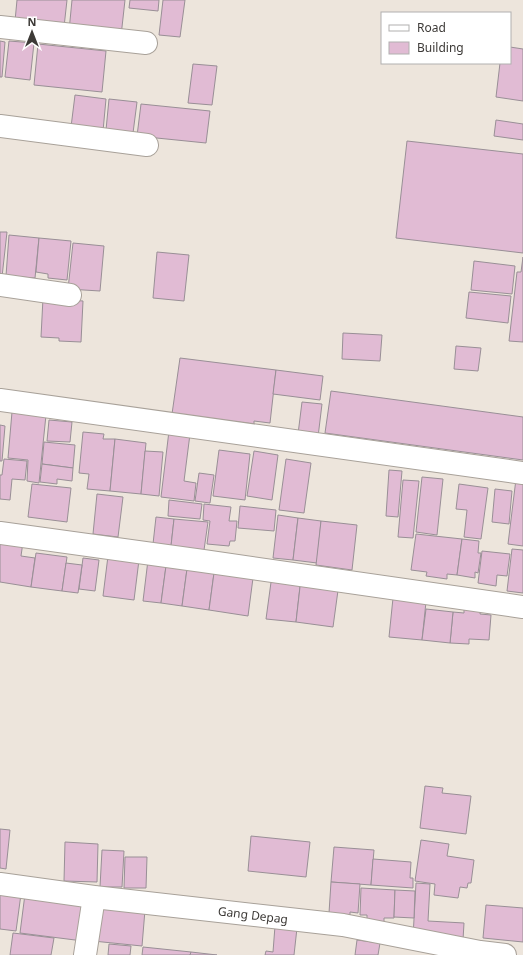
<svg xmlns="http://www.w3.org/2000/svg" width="523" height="955" font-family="'Noto Sans',sans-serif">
  <rect width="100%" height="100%" fill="#ede5dc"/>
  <g fill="#e1bbd4" stroke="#998f96">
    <path d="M17 0H67L64 27 15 21Z"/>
    <path d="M72 0H125L121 36 69 31Z"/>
    <path d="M130 0H159L158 11 129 8Z"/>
    <path d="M163 0H185L180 37 159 35Z"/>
    <path d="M0 41 5 42 2 77H0Z"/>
    <path d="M9 41 34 43 30 80 5 77Z"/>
    <path d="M38 44 106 51 102 92 34 85Z"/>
    <path d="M510 47 523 49V101L496 97 500 63H510Z"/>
    <path d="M193 64 217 66 212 105 188 103Z"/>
    <path d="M75 95 106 99 103 131 71 127Z"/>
    <path d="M109 99 137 102 133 133 106 130Z"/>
    <path d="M141 104 210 111 206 143 137 136Z"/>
    <path d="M496 120 523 124V140L494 136Z"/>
    <path d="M407 141 523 154V253L396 238Z"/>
    <path d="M0 232H7L2 277H0Z"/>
    <path d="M9 235 39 238 35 278 6 276Z"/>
    <path d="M39 238 71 241 67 280 48 278V274L36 272Z"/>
    <path d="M73 243 104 246 100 291 68 289Z"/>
    <path d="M157 252 189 255 184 301 153 298Z"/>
    <path d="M523 257V342L509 341 517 272H521Z"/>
    <path d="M474 261 515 266 512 294 471 290Z"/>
    <path d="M469 292 511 296 508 323 466 318Z"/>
    <path d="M43 298 83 301 81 342 59 341V338L41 337Z"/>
    <path d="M343 333 382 335 380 361 342 359Z"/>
    <path d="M456 346 481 348 478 371 454 369Z"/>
    <path d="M180 358 276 370 270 423 254 421V424L172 414Z"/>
    <path d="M276 370 323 376 320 400 273 394Z"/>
    <path d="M331 391 523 417V460L325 433Z"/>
    <path d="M302 402 322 404 318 437 298 434Z"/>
    <path d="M12 412 46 415 39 483 27 481 28 460 8 458Z"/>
    <path d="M49 420 72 422 70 442 47 441Z"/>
    <path d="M0 425 5 426 2 461H0Z"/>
    <path d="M169 431 190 434 184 481 196 483 194 501 161 497Z"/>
    <path d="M83 432 104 434 103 439H115L110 491 87 489 89 474 79 473Z"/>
    <path d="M115 439 146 443 141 494 110 491Z"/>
    <path d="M44 442 75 445 73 468 42 464Z"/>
    <path d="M219 450 250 454 245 500 213 496Z"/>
    <path d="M145 451 163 452 159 496 141 494Z"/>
    <path d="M254 451 278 455 272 500 247 496Z"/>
    <path d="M4 459 27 461 25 480 12 479 10 500 0 499V475H2Z"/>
    <path d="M286 459 311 463 304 513 279 510Z"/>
    <path d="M42 464 73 468 72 481 57 479V484L40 482Z"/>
    <path d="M389 470 402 471 398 517 386 516Z"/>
    <path d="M199 473 214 475 210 503 195 501Z"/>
    <path d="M422 477 443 479 437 535 416 532Z"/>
    <path d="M516 479 523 480V546L508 544Z"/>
    <path d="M403 480 419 481 413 538 398 537Z"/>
    <path d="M32 484 71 488 67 522 28 517Z"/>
    <path d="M459 484 488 488 481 539 464 537 467 510 456 509Z"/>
    <path d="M495 489 512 491 509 524 492 522Z"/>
    <path d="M97 494 123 497 118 537 93 534Z"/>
    <path d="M169 500 202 504 200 519 168 516Z"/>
    <path d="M204 504 231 507 229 521H237L235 541H230L229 546 207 544 210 521 203 520Z"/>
    <path d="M240 506 276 510 274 531 238 528Z"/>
    <path d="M278 515 298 518 293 560 273 558Z"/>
    <path d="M156 517 174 519 171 546 153 544Z"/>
    <path d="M298 518 321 521 317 563 293 560Z"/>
    <path d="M174 519 208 522 204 550 171 546Z"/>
    <path d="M321 521 357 525 352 570 316 565Z"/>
    <path d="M416 534 462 539 457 575 447 574V579L426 576 427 572 411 570Z"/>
    <path d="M0 539 23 542 21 556 35 558 31 587 0 582Z"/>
    <path d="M462 539 479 541 478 553H481L478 573 475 572V578L457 575Z"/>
    <path d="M512 549 523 550V593L507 591Z"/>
    <path d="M482 551 510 554 507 576 497 575 496 586 478 583Z"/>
    <path d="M36 553 67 557 62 591 31 587Z"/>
    <path d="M108 556 139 560 134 600 103 596Z"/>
    <path d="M83 558 99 560 95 591 79 589Z"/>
    <path d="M148 560 166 566 161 603 143 601Z"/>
    <path d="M66 563 82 565 78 593 62 591Z"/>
    <path d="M166 566 187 569 182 606 161 603Z"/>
    <path d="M187 569 214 573 209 610 182 606Z"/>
    <path d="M214 573 253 578 248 616 209 610Z"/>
    <path d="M272 575 301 578 296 622 266 619Z"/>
    <path d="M301 578 339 583 333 627 296 622Z"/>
    <path d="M393 598 426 602 422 640 389 637Z"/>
    <path d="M464 603 481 605 480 614 491 615 489 640 469 639V644L450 643 453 612 464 613Z"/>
    <path d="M426 609 453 612 450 643 422 640Z"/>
    <path d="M425 786 443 788 442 793 471 796 466 834 420 828Z"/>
    <path d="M0 829 10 830 6 869 0 868Z"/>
    <path d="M251 836 310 842 306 877 248 871Z"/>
    <path d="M421 840 449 844 447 856 474 860 471 883H468L467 888 460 887 458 898 434 895 435 884 415 881Z"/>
    <path d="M65 842 98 844 97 882 64 881Z"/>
    <path d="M334 847 374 850 371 885 331 882Z"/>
    <path d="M102 850 124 851 122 887H100Z"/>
    <path d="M125 857H147L146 888H124Z"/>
    <path d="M373 859 411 862 410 878H413V888L371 885Z"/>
    <path d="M331 882 360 884 358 913 350 912V915L329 913Z"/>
    <path d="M416 883 430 884 428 921 464 923 463 940 413 937Z"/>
    <path d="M361 888 395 890 394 918H384V922H367V915H360Z"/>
    <path d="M395 890 415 891 414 918 394 917Z"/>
    <path d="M0 892 21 894 16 931 0 929Z"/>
    <path d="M25 894 88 902 83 941 20 933Z"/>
    <path d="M97 905 145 910 142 946 93 941Z"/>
    <path d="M486 905 523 908V942L483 938Z"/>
    <path d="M275 926 297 928 294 955H265L266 951 273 952Z"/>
    <path d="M13 933 54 938 51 955H10Z"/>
    <path d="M357 940 380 943 378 955H355Z"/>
    <path d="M109 944 131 946 130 955H108Z"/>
    <path d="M143 947 191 952 190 955H142Z"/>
    <path d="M191 952 217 955H190Z"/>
  </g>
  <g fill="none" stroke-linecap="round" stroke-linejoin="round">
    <defs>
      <g id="minor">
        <path d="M0 27 146 43"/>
        <path d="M0 126 147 145"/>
        <path d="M0 285 70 295"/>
        <path d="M0 400 523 473"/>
        <path d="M0 533 203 561 523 607"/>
        <path d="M0 884 94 897 343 925 480 952 505 955"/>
        <path d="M85 955 94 897"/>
      </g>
    </defs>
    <use href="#minor" stroke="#a8a199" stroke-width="24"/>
    <use href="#minor" stroke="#fff" stroke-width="22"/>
  </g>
  <g text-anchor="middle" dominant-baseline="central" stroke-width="4" stroke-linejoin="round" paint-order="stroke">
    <g font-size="12" fill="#3d3a37" stroke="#fff">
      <text transform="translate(253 915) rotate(7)">Gang Depag</text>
    </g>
  </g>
  <rect x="381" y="12" width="130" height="52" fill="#ffffff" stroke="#b1b0af"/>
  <rect x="389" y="25" width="20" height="6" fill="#ffffff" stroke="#b1b0af"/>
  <text x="417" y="32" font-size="12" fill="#3d3a37">Road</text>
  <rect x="389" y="42" width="20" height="12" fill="#e1bbd4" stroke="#b1b0af"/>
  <text x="417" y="52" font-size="12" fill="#3d3a37">Building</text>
  <g transform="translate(32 32)" stroke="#ffffff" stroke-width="3" paint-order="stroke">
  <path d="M0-3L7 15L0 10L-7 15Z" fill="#3d3a37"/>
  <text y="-6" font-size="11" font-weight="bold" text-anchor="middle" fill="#3d3a37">N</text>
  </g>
</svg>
